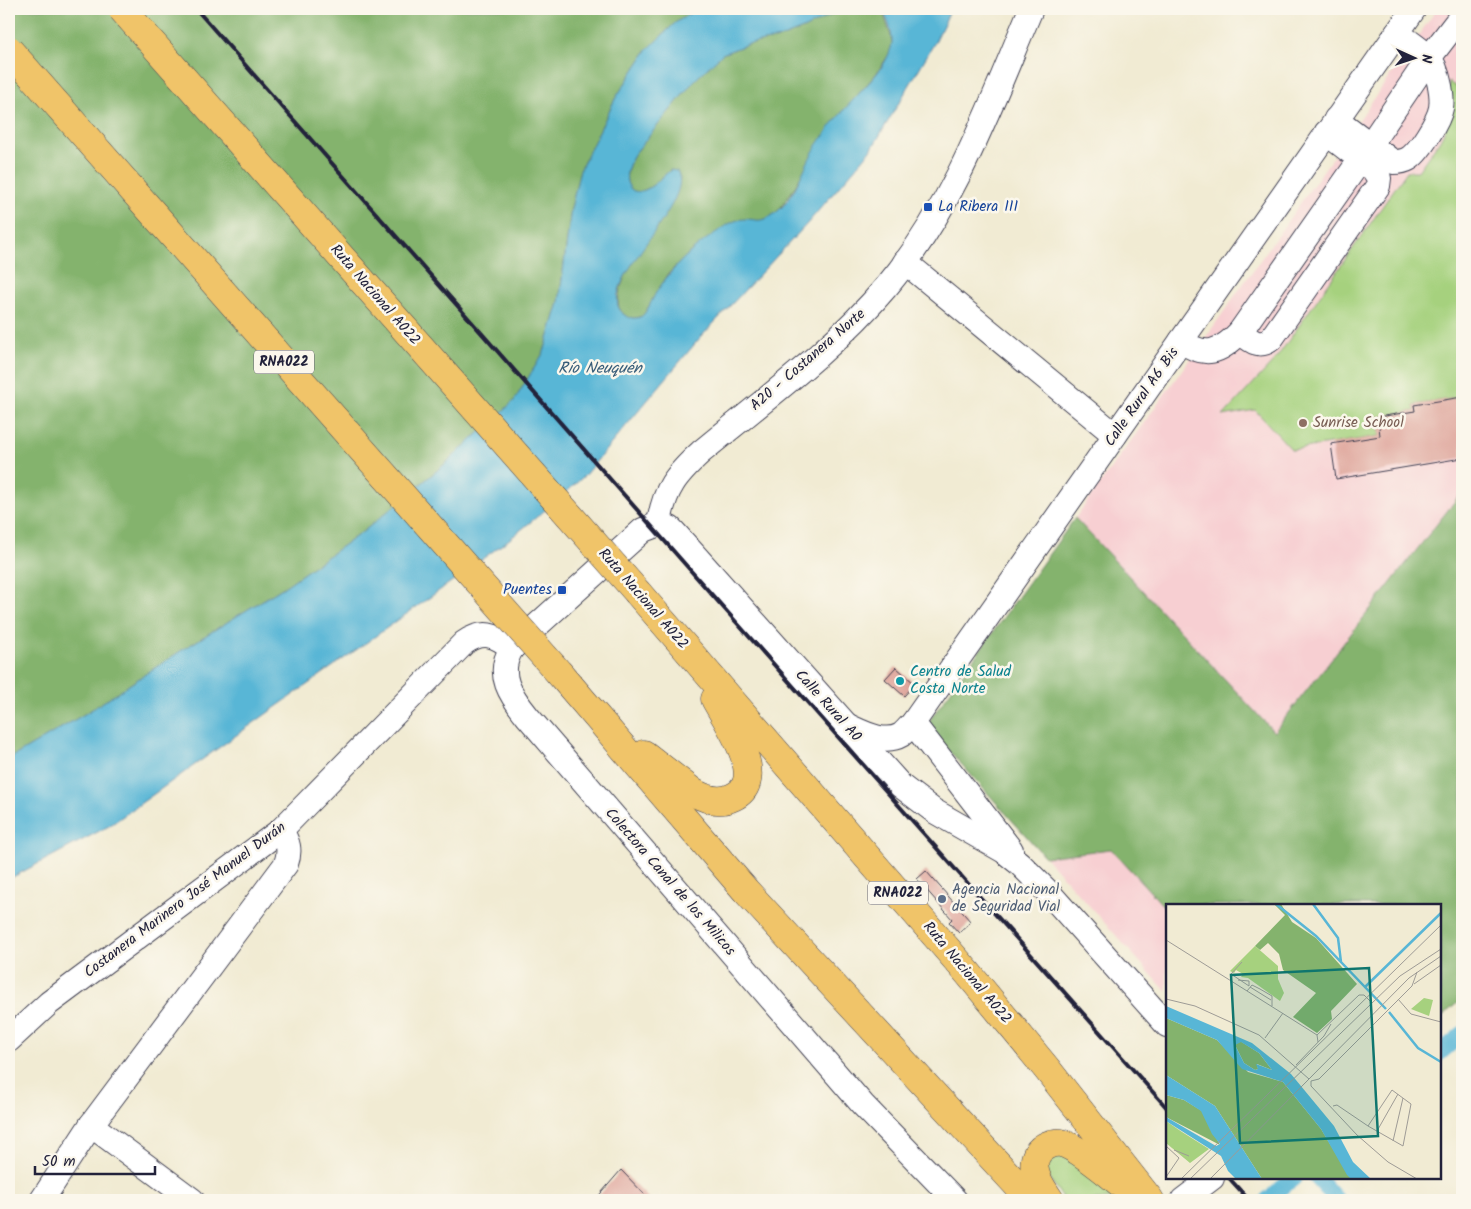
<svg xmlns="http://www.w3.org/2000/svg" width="1471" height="1209" font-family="Kalam,sans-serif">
  <rect width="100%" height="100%" fill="#fbf7ec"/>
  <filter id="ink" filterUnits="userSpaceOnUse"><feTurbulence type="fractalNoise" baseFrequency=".02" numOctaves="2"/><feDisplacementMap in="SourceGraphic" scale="10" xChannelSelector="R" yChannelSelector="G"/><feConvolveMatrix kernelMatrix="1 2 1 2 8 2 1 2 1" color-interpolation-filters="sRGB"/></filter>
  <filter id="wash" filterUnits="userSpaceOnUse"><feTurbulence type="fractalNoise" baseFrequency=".0096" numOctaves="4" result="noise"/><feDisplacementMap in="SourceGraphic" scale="20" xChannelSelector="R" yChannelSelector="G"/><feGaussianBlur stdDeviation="1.12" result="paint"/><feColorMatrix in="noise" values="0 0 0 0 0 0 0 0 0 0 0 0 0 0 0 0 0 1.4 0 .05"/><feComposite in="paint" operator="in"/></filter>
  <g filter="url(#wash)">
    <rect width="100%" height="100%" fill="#f1ebd3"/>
    <path fill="#f7cfd2" d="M1437 9H1462V999L1440 1018V905H1167V992L926 725 1213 327Z"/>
    <g fill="#a6d17e" stroke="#647a5c">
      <path d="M1449 82 1462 91V397L1414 405 1415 411 1378 417 1380 436 1292 450 1255 410 1223 416 1275 360 1407 171H1418L1440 140 1444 132 1446 121Z"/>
      <path d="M1060 1152 1123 1200H1064L1048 1176 1046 1162Z"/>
    </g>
    <g fill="#84b36d" stroke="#536a54">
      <path d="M9 9H697L675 23 647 50 615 99 580 170 571 209 559 303 544 352 514 401 445 464 364 531 284 587 179 652 88 712 9 759Z"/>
      <path d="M843 9H882L892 39V47L888 56 876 74 833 124 791 193 779 210 767 219 759 221 739 220 711 236 688 254 669 273 643 316 635 318H629L624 315 619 308 618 302 620 289 628 269 667 212 676 195 680 178 678 173 671 170C662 176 653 188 642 191 638 192 634 192 631 189 621 179 630 161 636 152L694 81 722 54 748 44 780 38 803 29Z"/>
      <path d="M1462 492V999L1440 1018V905H1167V910L1111 849 1045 857 926 725 1075 518 1274 732Z"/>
    </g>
    <path fill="#58b6d6" stroke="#3d6c88" d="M697 9H843L803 29 780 38 748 44 722 54 694 81 636 152C630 161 621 179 631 189 634 192 638 192 642 191 653 188 662 176 671 170L677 171C698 203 586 291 626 316 632 319 640 319 644 314 650 307 653 296 659 288 674 266 693 248 715 233 722 229 730 222 738 220 756 216 757 227 777 212 796 196 803 167 816 147 828 129 841 112 856 97 869 82 885 68 891 48 895 38 887 18 882 9H951L935 42 871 150 806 225 699 339 584 476 560 498 511 538 436 593 109 826 9 879V759L88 712 179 652 284 587 364 531 445 464 514 401 544 352 559 303 571 209 580 170 615 99 647 50 675 23Z"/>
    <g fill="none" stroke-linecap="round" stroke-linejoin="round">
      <g stroke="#58b6d6" stroke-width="16">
        <path d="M1440 1053 1462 1034"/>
        <path d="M1317 1178 1337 1200"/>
        <path d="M1267 1200 1294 1178"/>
      </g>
    </g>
    <g id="blocks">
      <g fill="#dea399">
        <path d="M1462 397V458L1336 479 1331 444 1380 436 1378 417 1415 411 1414 405Z"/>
        <path d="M896 667 915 684 904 696 885 679Z"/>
        <path d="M926 871 971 922 959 933 949 922 952 919 917 879Z"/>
        <path d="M621 1170 650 1200H595Z"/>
      </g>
    </g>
  </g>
  <g filter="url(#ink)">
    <use href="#blocks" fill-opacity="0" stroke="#414052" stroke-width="1"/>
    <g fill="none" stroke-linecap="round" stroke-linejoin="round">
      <defs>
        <g id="minor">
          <path d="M1336 119 1393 162C1398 162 1403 162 1408 159 1419 153 1439 120 1441 108 1443 95 1439 78 1434 66 1427 52 1409 42 1397 33"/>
          <path d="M1370 145 1429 58 1462 15"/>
          <path d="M905 262 1115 435"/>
          <path d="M1240 332C1250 340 1259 349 1271 339L1378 186 1379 178 1373 169 1326 133"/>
          <path d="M1181 341C1205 358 1220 353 1240 332L1361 159"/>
          <path d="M659 524 643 530 512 648C495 674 511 696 528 717L863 1105 955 1200"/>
          <path d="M659 524 670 528 674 532 901 786 934 811 1004 851 1019 863 1050 894 1167 1025"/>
          <path d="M659 524C664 489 676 475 701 452 765 399 833 350 887 286 955 205 990 105 1031 9"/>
          <path d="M913 723 1011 850"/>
          <path d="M846 725C862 732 884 745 901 735 905 732 909 727 913 723L1414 9"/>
          <path d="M9 1040 49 1003 281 830 464 643C483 630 495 634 512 648"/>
          <path d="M91 1125 192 1200"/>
          <path d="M42 1200 91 1125 286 864C291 850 288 842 281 830"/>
          <path d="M1183 1200 1212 1178"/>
        </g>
        <g id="highway">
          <path d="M638 593 967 972 1047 1069 1150 1200"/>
          <path d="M560 674 746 891 1031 1200"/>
          <path d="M644 754 693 792C705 799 719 804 733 797 770 780 727 722 715 699"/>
          <path d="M1050 1200C1041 1187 1029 1170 1037 1154 1042 1146 1052 1142 1061 1143 1077 1146 1116 1180 1131 1192"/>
        </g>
      </defs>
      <use href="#minor" stroke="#414052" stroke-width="26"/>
      <use href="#highway" stroke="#414052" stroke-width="29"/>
      <use href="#minor" stroke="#fff" stroke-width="24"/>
      <use href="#highway" stroke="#f0c469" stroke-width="28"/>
      <g stroke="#22223b" stroke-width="4">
        <path d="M196 9 706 588 1167 1108"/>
        <path d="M1229 1178 1249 1200"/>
      </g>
      <defs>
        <g id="highway-bridge">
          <path d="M122 9 638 593"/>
          <path d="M9 50 560 674"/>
        </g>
      </defs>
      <use href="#highway-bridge" stroke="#414052" stroke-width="29" stroke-linecap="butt"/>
      <use href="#highway-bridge" stroke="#f0c469" stroke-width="28"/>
    </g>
  </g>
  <g fill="#1a4fb4" stroke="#fbf7ec" stroke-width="2">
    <rect x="923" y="202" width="10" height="10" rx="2.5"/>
    <rect x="557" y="585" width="10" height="10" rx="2.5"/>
  </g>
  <circle fill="#8d6e63" stroke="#fbf7ec" stroke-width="2" cx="1303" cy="423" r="5"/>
  <circle fill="#0f9aa8" stroke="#fbf7ec" stroke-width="2" cx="900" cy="681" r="5"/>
  <circle fill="#5c6f8a" stroke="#fbf7ec" stroke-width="2" cx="942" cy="899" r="5"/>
  <g text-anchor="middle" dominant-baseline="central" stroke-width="5" stroke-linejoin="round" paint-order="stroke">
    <g fill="#fbf7ec" stroke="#636270" stroke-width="1">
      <rect x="254" y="350.5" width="60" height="23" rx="4"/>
      <rect x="868" y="881.5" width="60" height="23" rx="4"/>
    </g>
    <g font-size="14" font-weight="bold" fill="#22223b">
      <text x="284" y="362">RNA022</text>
      <text x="898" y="893">RNA022</text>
    </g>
    <g font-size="15" fill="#164399" stroke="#fbf7ec" text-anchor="start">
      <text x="938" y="207">La Ribera III</text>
      <text x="552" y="590" text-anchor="end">Puentes</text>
    </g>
    <g font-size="15" fill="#22223b" stroke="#fbf7ec">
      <text transform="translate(375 295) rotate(49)">Ruta Nacional A022</text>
      <text transform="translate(808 360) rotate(-41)">A20 - Costanera Norte</text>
      <text transform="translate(1142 397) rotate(-55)">Calle Rural A6 Bis</text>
      <text transform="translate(643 599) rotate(49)">Ruta Nacional A022</text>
      <text transform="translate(828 706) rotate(48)">Calle Rural A0</text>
      <text transform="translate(670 882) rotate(49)">Colectora Canal de los Milicos</text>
      <text transform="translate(185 900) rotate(-37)">Costanera Marinero José Manuel Durán</text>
      <text transform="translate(967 973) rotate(50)">Ruta Nacional A022</text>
    </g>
    <g font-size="15" fill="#785e54" stroke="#fbf7ec" text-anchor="start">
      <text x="1313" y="423">Sunrise School</text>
    </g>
    <g font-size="15" fill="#0d838f" stroke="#fbf7ec" text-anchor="start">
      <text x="910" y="672">Centro de Salud<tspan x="910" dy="17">Costa Norte</tspan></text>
    </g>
    <g font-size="15" fill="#4e5e75" stroke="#fbf7ec" text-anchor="start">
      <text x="952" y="890">Agencia Nacional<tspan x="952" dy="17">de Seguridad Vial</tspan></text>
    </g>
    <g font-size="16" font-style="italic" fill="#385d79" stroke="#fbf7ec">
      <text x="600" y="368">Río Neuquén</text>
    </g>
  </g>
  <g transform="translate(1166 904)">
    <rect width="275" height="275" fill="#f1ebd3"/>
    <path d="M89 42 112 62V75L118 89 114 97 82 74 75 73 77 70 70 66 68 69 64 67ZM258 94 267 96 263 112 245 105ZM0 217 16 228 43 245 24 259 0 239Z" fill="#a6d17e"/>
    <path d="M108 0H115L126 18 150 34 191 80 165 107 166 115 151 129 127 113 150 89 117 66 113 50 102 39 94 46 89 42 119 11ZM0 114 51 136 82 168 117 178 155 225 185 275H96L49 202 0 171ZM74 137 93 149 106 166 91 160 92 165 89 166 78 159 69 141ZM0 191 18 196 36 207 54 241 0 213Z" fill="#84b36d"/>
    <path d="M0 102 86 139 125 170 168 222 187 258 205 275H185L181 271 155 225 117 178 76 165 51 136 0 114ZM75 138 93 149 106 166 90 160 92 165 89 166 78 159 69 141ZM0 171 49 202 96 275H70L62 267 55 252 0 217V213L50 242 54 240 46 230 35 207 18 196 0 191Z" fill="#58b6d6" fill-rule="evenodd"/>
    <path fill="none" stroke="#58b6d6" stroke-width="2.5" d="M110 0 150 32 220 105M147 0 172 34 175 58M199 83 275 9M223 108 252 144 275 158"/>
    <path fill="none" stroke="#9e9b96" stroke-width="1" d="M0 36 151 131 152 138M76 58 65 70 83 82M72 76 83 77V82M248 80 275 61M84 83 105 96M81 87 86 81 94 85 106 92V102M0 95 29 102 93 131 143 175M232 95 245 110 275 118M151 131 193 91H198L206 99M99 134 117 109M130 161 158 132 165 120M145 177 153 175 246 82 251 68M145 177V182L191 231 222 258 251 275M167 202 171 201 202 222 237 242 245 200 226 186 202 222M211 227 232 190M227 237 237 194M0 242 13 254 0 273M8 246 23 252M15 275 275 21M24 275 234 72 275 45M44 275 243 74 275 52"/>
    <path fill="#0f766e" fill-opacity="0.15" stroke="#0f766e" stroke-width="2.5" d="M203 64 212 232 74 239 65 71Z"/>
    <rect width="275" height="275" fill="none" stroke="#22223b" stroke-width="2.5"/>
  </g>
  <rect width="1471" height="1209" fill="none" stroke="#fbf7ec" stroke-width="30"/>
  <g transform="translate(1414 58) rotate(93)" stroke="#fbf7ec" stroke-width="4" paint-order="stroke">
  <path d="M0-4L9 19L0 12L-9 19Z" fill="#22223b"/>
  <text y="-8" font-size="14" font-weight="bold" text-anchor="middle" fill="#22223b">N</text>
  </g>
  <path d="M35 1166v8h120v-8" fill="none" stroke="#22223b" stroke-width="2.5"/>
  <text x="42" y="1166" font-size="15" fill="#22223b" stroke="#fbf7ec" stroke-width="4" paint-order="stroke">50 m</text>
</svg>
